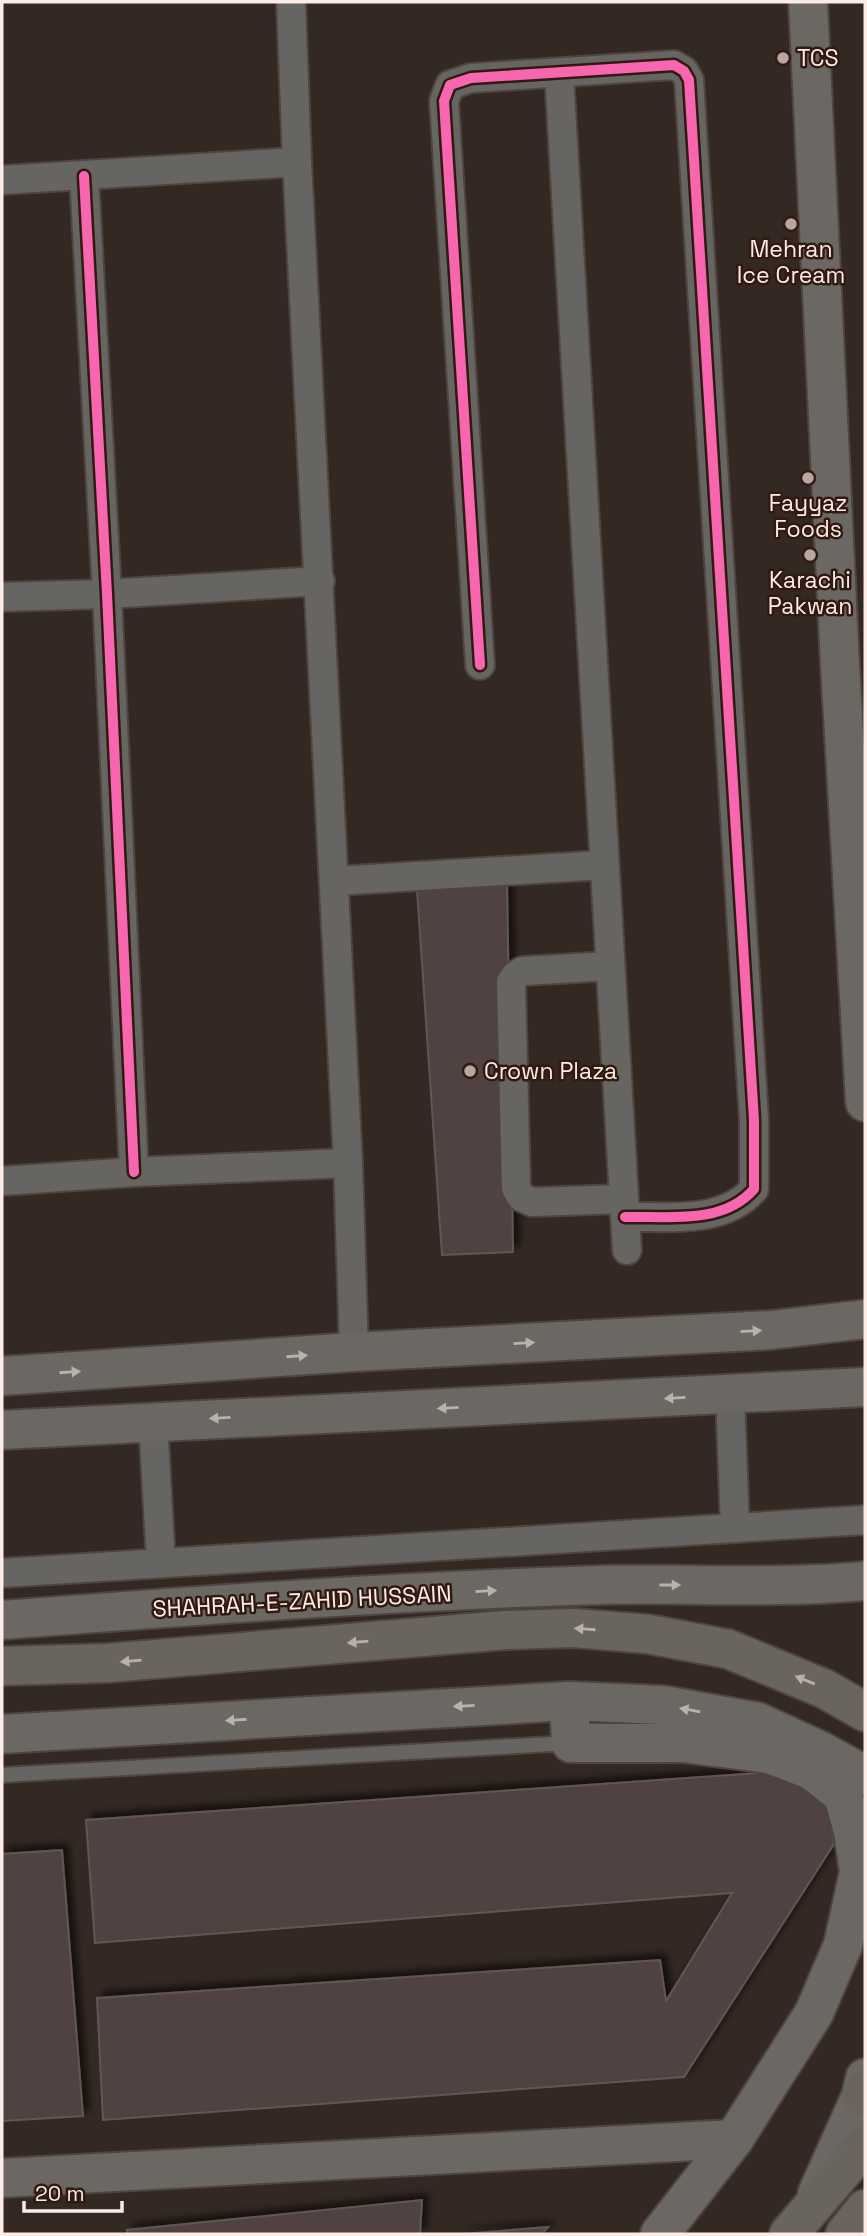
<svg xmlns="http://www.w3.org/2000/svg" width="867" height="2236" font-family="'Space Grotesk',sans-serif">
  <defs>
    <filter id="shadow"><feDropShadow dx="6" dy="-6" stdDeviation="3.5" flood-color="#0009"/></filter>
  </defs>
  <rect width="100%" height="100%" fill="#342823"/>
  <g fill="#4f4240" stroke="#625754" stroke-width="2" filter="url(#shadow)">
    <path d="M507 883 513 1252 442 1255 417 890Z"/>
    <path d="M789 1771 812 1784 831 1813 834 1844 684 2077 103 2120 97 1998 660 1960 666 2001 732 1893 95 1943 86 1820Z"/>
    <path d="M62 1850 83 2116 2 2121V1854Z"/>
    <path d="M422 2200 420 2234H127V2230Z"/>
    <path d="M548 2227 542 2234H463Z"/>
  </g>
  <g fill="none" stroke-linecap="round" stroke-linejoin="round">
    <defs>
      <path id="lane" d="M2 1775 570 1743"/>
      <g id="street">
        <path d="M291 2 297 162 348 1163 354 1352"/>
        <path d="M559 73 627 1250"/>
        <path d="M84 176 107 594 134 1172"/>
        <path d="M2 180 297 162"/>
        <path d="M2 597 107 594 320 581"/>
        <path d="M480 665 444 101 450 85 471 78 674 65 684 71 689 80 754 1120V1189C723 1225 668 1216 625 1217"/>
        <path d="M335 881 604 865"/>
        <path d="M610 966 523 971 516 975 511 982 516 1188 521 1197 532 1202 624 1199"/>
        <path d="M2 1181 134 1172 348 1163"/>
        <path d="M730 1395 735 1527"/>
        <path d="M153 1421 161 1563"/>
        <path d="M2 1573 865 1520"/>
      </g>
      <g id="secondary">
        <path d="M808 2 840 665 865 1102"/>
        <path d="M2 1376 354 1352 771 1330 865 1319"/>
        <path d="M2 1430 865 1387"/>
        <path d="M2 1620C201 1605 401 1591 600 1585 689 1583 777 1589 865 1581"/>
        <path d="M569 1701 571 1743H683L769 1754 811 1770 843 1795 853 1831 859 1872 843 1945 814 2013 734 2139 660 2234"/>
        <path d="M2 1734 569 1701 663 1705 758 1722 819 1750 865 1775"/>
        <path d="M2 2178 734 2139"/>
        <path d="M817 2194 861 2096 865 2078"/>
      </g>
      <g id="primary">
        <path d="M2 1666 108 1663 506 1630 574 1628 648 1634 728 1649 825 1689 865 1712"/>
        <path d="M861 2096 865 2089"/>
        <path d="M789 2234 865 2145"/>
        <path d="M845 2234 865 2209"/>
      </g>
    </defs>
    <use href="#lane" stroke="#4e4440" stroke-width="18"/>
    <use href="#street" stroke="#4e4440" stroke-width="32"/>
    <use href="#secondary" stroke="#4e4440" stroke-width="42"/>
    <use href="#primary" stroke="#4e4440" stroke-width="42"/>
    <use href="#lane" stroke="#676561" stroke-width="14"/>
    <use href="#street" stroke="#676561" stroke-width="28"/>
    <use href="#secondary" stroke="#6b6763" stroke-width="38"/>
    <use href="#primary" stroke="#6a645f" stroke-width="38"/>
    <defs>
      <g id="cycleway">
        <path d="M84 176 107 594 134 1172"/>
        <path d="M480 665 444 101 450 85 471 78 674 65 684 71 689 80 754 1120V1189C723 1225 668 1216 625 1217"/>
      </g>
    </defs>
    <use href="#cycleway" stroke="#311a11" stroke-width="15"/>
    <use href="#cycleway" stroke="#f766af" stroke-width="10"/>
  </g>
  <defs><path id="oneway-solid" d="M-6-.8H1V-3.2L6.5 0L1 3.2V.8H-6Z" transform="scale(1.75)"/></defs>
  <g fill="#bbb0aa">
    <use href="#oneway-solid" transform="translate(751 1331) rotate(-3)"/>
    <use href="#oneway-solid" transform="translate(524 1343) rotate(-3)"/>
    <use href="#oneway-solid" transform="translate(297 1356) rotate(-4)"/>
    <use href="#oneway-solid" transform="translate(70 1372) rotate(-4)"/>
    <use href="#oneway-solid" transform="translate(675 1398) rotate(177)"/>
    <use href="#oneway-solid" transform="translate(448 1408) rotate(177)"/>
    <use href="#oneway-solid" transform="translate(220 1418) rotate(177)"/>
    <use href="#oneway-solid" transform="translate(670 1585)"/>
    <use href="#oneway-solid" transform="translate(486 1591) rotate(-3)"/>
    <use href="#oneway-solid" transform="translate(464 1706) rotate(177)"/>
    <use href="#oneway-solid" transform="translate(690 1710) rotate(-170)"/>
    <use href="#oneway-solid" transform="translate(236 1720) rotate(176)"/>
  </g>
  <g fill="#baafa9">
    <use href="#oneway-solid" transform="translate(585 1629) rotate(-176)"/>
    <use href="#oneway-solid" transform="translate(358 1642) rotate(175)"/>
    <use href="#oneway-solid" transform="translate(131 1661) rotate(175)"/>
    <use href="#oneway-solid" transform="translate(805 1680) rotate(-158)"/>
  </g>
  <g fill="#b6a7a1" stroke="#311a11" stroke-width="2.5">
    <circle cx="783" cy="58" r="7"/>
    <circle cx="791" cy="224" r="7"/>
    <circle cx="808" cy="478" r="7"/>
    <circle cx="810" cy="555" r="7"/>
    <circle cx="470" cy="1071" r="7"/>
  </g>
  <g text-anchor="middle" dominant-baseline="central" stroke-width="5" stroke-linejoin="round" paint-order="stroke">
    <g font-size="23" fill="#fcece5" stroke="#311a11">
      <text x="797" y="58" text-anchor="start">TCS</text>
      <text x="791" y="249">Mehran<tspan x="791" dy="26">Ice Cream</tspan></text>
      <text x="808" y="503">Fayyaz<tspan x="808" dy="26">Foods</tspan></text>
      <text x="810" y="580">Karachi<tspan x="810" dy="26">Pakwan</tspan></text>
      <text x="484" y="1071" text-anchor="start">Crown Plaza</text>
    </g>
    <g font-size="23" fill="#fcece5" stroke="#311a11">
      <text transform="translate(302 1601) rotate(-3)">SHAHRAH-E-ZAHID HUSSAIN</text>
    </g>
  </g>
  <rect width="867" height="2236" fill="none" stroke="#fcece5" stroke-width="7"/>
  <path d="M24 2201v10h98v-10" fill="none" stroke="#fcece5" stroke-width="3.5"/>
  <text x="35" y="2201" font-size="21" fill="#fcece5" stroke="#311a11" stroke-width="5" paint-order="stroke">20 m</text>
</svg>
